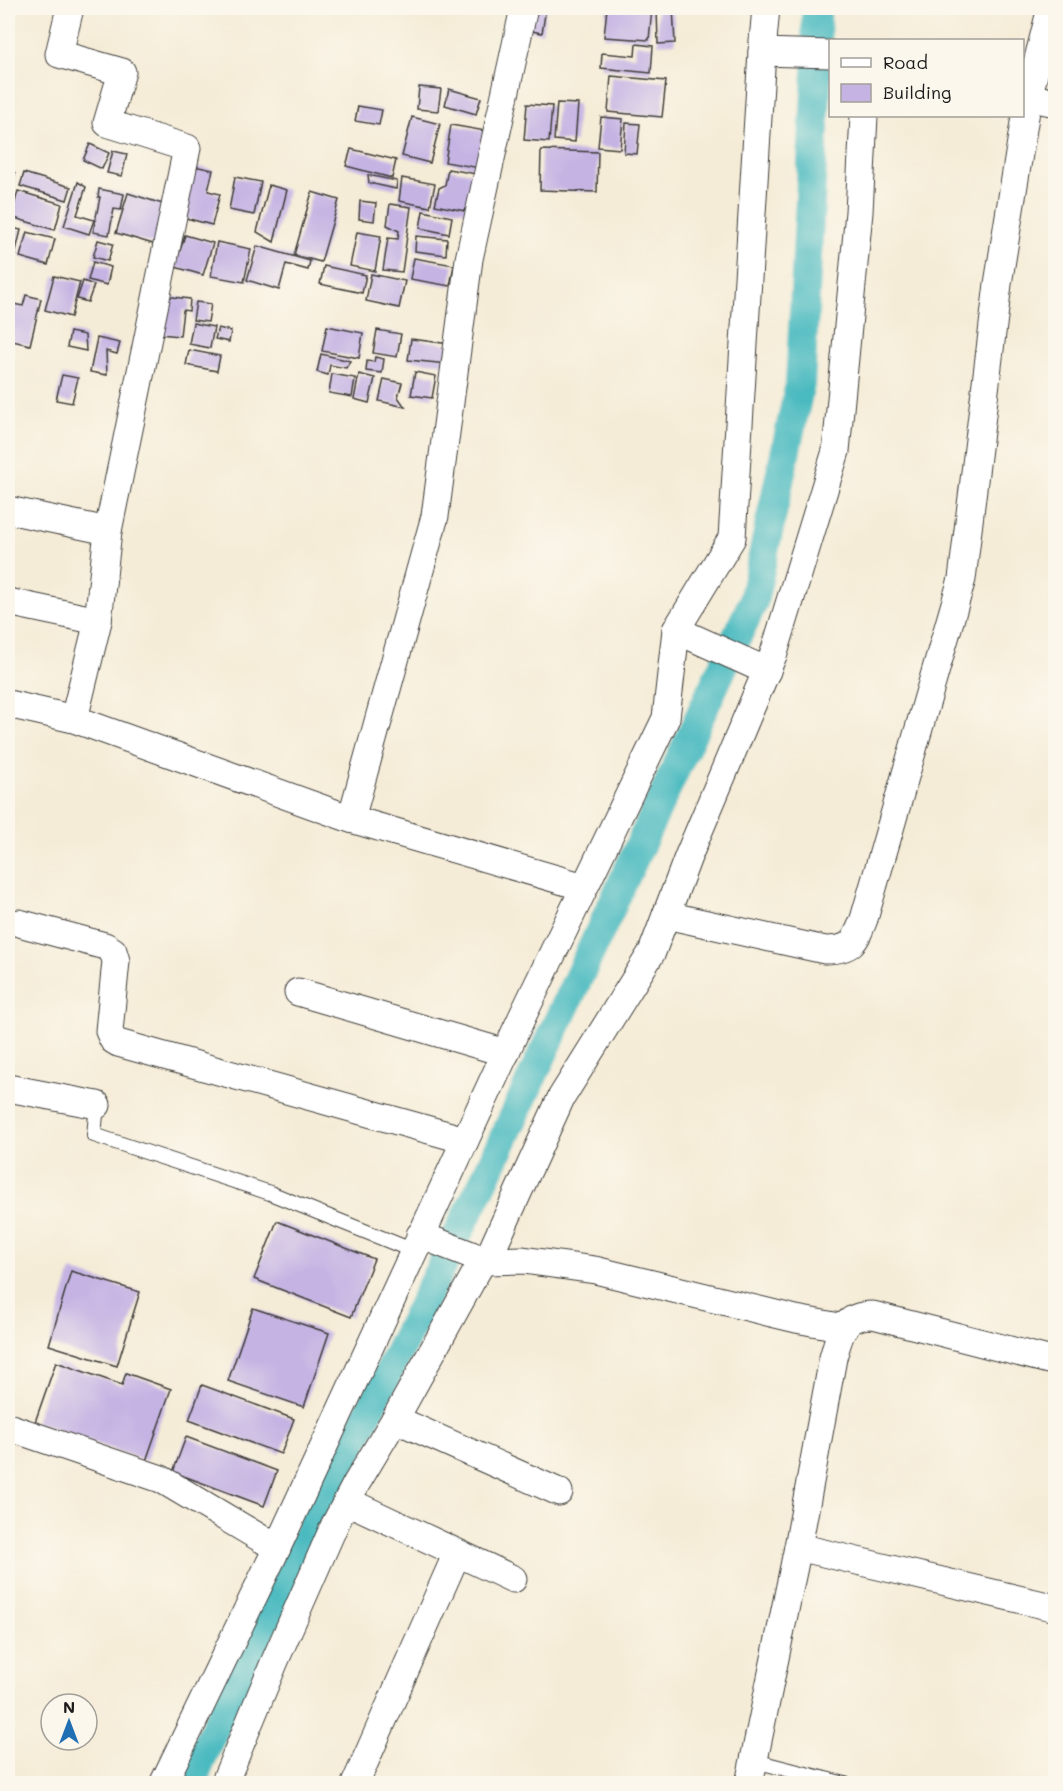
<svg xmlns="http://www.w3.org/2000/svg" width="1063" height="1791" font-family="Mali,sans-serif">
  <rect width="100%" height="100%" fill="#fbf7ec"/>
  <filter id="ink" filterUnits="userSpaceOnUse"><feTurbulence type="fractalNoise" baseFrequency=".0167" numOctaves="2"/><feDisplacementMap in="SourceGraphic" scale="12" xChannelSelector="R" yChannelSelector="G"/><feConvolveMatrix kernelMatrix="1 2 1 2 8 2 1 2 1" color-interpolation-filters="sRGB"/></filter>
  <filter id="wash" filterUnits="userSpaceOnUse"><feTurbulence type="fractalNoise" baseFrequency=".008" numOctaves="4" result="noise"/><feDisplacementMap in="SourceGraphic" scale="24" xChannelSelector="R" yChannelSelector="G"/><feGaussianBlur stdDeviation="1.35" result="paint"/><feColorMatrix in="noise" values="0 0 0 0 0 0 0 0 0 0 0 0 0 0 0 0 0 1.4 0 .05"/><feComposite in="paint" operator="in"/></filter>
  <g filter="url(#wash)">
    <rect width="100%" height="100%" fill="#f5ecd7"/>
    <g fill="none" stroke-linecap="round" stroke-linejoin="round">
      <path stroke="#4abac0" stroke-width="30" d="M192 1784 207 1744 315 1519 481 1187 753 602 800 384 817 72 816 8"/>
    </g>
    <g id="blocks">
      <g fill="#c5b4e3">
        <path d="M530 8H546L542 33 527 30Z"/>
        <path d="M607 8H652L649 40 604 37Z"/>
        <path d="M657 8H673L675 43 658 44Z"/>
        <path d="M636 44 653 46 651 73 601 68 602 53 635 56Z"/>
        <path d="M611 76 666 81 662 117 608 112Z"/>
        <path d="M419 87 441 89 438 111 417 109Z"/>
        <path d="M449 89 481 98 476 114 445 105Z"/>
        <path d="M557 103 578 104 575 142 554 140Z"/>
        <path d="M527 104 552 106 549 142 524 140Z"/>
        <path d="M358 106 382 110 379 125 355 121Z"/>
        <path d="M412 117 440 124 430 163 402 156Z"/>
        <path d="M601 117 623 119 620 149 598 147Z"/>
        <path d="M626 123 640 124 637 154 624 153Z"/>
        <path d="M451 125 486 131 480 168 445 162Z"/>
        <path d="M90 144 109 153 102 169 83 160Z"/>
        <path d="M351 149 396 160 392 178 346 166Z"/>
        <path d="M541 150 598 152 597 192 540 190Z"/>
        <path d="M113 151 127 154 122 176 107 173Z"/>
        <path d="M194 166 213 170 208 191 220 194 212 225 182 217Z"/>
        <path d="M448 169 477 174 470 212 435 205 439 188 445 185Z"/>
        <path d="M8 170 15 173 8 198Z"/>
        <path d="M24 173 71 187 67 200 20 186Z"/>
        <path d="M368 175 397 181 396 189 369 183Z"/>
        <path d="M235 177 261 182 254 215 229 210Z"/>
        <path d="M402 178 435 184 430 207 399 201Z"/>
        <path d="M78 182 86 187 77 215 94 220 89 234 64 226Z"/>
        <path d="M269 185 287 190 274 242 257 232Z"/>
        <path d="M99 189 124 194 121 210 114 209 109 235 93 232 100 197H98Z"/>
        <path d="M18 191 62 204 55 230 11 217Z"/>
        <path d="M312 192 339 200 321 262 294 255Z"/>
        <path d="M128 193 172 207 160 246 116 233Z"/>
        <path d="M360 201 376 203 374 221 359 219Z"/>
        <path d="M390 204 411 207 402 272 383 270 388 238 398 239 399 231 387 225Z"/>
        <path d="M423 211 452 217 449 234 420 228Z"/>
        <path d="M8 227 21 230 14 259 8 258Z"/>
        <path d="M27 232 55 239 48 265 20 257Z"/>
        <path d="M357 232 381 236 375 271 350 266Z"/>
        <path d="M185 235 213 243 203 275 175 267Z"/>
        <path d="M416 236 447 239 446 255 415 251Z"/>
        <path d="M98 240 113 244 108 261 93 257Z"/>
        <path d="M217 242 251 249 244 282 211 276Z"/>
        <path d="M257 246 310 261 308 270 286 264 279 290 247 280Z"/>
        <path d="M414 258 454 265 450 286 410 279Z"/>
        <path d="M93 262 111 267 107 285 88 280Z"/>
        <path d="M324 266 366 275 362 293 320 284Z"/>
        <path d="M371 274 405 281 399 308 366 301Z"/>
        <path d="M54 276 80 282 71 317 45 310Z"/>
        <path d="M83 281 94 285 88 302 77 299Z"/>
        <path d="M26 295 41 299 30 345 8 340V303L23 306Z"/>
        <path d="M164 296 190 299 189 311 183 310 180 336 160 334Z"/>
        <path d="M196 302 211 304 208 322 193 320Z"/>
        <path d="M193 323 214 327 210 348 189 344Z"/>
        <path d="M327 326 363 333 359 358 322 351Z"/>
        <path d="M218 328 231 331 229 342 215 339Z"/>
        <path d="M377 330 401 334 397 357 373 353Z"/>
        <path d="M70 332 85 335 86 351 67 347Z"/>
        <path d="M97 338 120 343 117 354 106 351 107 375 90 372Z"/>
        <path d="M411 339 450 344 448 364 408 360Z"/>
        <path d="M189 350 220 356 217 371 186 365Z"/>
        <path d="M321 354 350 361 346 368 330 365 328 375 317 372Z"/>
        <path d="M375 357 384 359 382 373 366 371 367 361 374 362Z"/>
        <path d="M415 372 436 376 432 398 411 395Z"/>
        <path d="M332 374 355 378 352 397 329 393Z"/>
        <path d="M359 374 375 378 369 403 354 399Z"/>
        <path d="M62 375 78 378 72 403 56 400Z"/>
        <path d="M384 379 402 383 398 397 405 407 379 401Z"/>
        <path d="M277 1221 374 1259 351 1317 254 1279Z"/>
        <path d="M71 1271 140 1292 117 1366 49 1345Z"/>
        <path d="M253 1308 329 1333 304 1407 228 1381Z"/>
        <path d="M56 1362 122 1385 126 1373 171 1389 146 1461 35 1422Z"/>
        <path d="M202 1385 294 1419 281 1454 189 1420Z"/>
        <path d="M186 1437 277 1471 264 1506 173 1472Z"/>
      </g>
    </g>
  </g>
  <g filter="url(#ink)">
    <use href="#blocks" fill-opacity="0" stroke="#3d3b38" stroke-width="1.5"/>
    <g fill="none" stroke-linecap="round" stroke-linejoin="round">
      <defs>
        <g id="service">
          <path d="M97 1105 94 1135 270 1193 414 1251"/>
          <path d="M755 1761 845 1784"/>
        </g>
        <g id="minor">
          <path d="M524 8 469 259 435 516 351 819 584 887"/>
          <path d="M762 52 830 54"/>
          <path d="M1022 96 1056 103"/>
          <path d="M8 510 108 531"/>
          <path d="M8 602 98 621 108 531 187 148 107 123 122 72 59 54 70 8"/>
          <path d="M676 630 767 671"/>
          <path d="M8 704 74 719 351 819"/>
          <path d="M74 719 98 621"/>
          <path d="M666 915 825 950C852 950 855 942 864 919L962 579 998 284 1028 98 1051 8"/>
          <path d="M19 923 105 946 113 951 116 961 109 1031 113 1040 118 1043 465 1140"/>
          <path d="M298 992 506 1053"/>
          <path d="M8 1088 97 1105"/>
          <path d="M420 1235 487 1261"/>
          <path d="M845 1328 796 1319 595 1270 523 1260 487 1261 561 1098 652 952 688 857 774 653 836 451 859 212 864 116"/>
          <path d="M395 1419 559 1492"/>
          <path d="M8 1427 161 1479 277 1548"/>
          <path d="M347 1501 513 1579"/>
          <path d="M798 1547 1056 1608"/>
          <path d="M163 1784 277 1548 523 1015 666 718 676 630 732 538 762 52 766 8"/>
          <path d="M224 1784 274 1663 335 1524 356 1484 395 1419 483 1260"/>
          <path d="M355 1784 457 1553"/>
          <path d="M749 1784 798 1547 833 1358C840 1333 843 1315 873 1315L1056 1362"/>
        </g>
      </defs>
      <use href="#service" stroke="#3d3b38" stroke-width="16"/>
      <use href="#minor" stroke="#3d3b38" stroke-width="29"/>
      <use href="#service" stroke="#fff" stroke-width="14"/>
      <use href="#minor" stroke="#fff" stroke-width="27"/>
    </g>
  </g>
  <rect width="1063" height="1791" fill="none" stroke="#fbf7ec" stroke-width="30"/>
  <rect x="829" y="39" width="195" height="78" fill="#fbf7ec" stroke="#a29f99" stroke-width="1.5"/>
  <rect x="841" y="58" width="30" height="9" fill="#ffffff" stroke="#a29f99" stroke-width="1.5"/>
  <text x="883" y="69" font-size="18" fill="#1c1c1c">Road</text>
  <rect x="841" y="84" width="30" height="18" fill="#c5b4e3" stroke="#a29f99" stroke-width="1.5"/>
  <text x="883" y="99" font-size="18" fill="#1c1c1c">Building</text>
  <g transform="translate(69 1722)"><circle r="28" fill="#fbf7ec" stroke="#a29f99" stroke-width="1.5"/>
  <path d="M0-4.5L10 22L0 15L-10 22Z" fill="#1f6fb2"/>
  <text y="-9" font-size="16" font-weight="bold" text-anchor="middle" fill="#1c1c1c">N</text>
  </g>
</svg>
